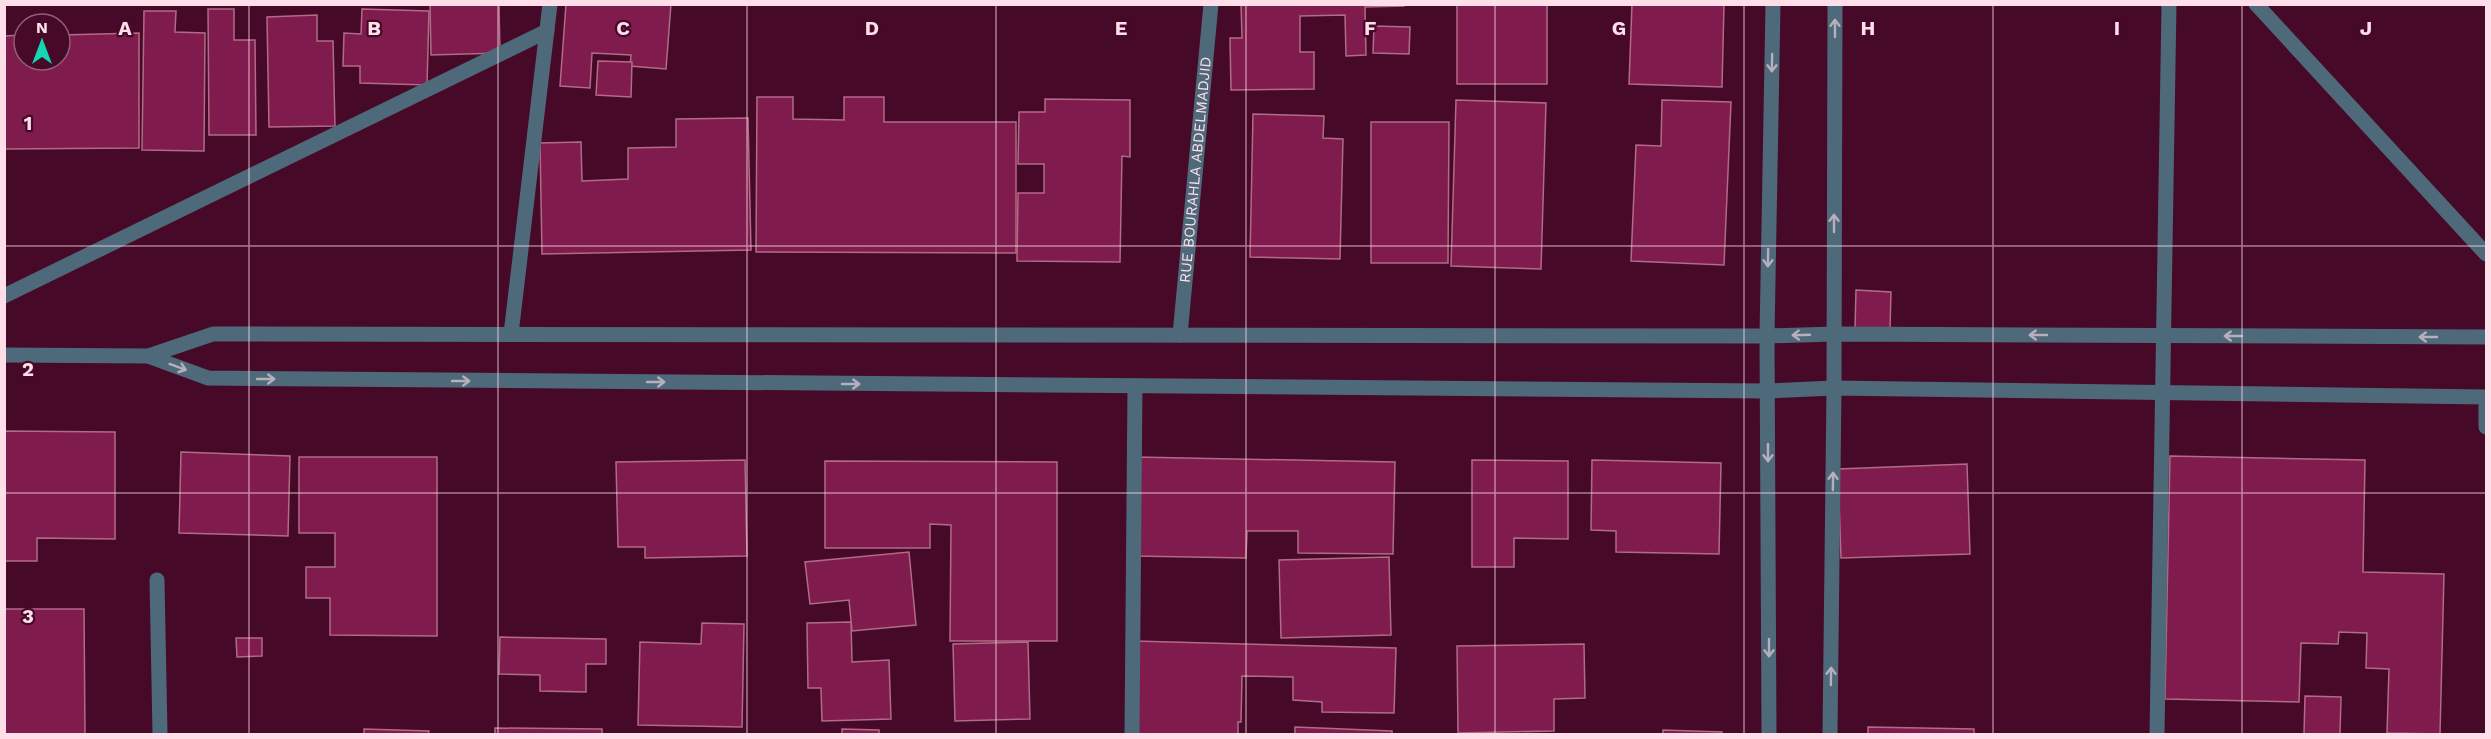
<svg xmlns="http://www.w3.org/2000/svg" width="2491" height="739" font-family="'Work Sans',sans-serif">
  <rect width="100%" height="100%" fill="#460928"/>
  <g fill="#801b4d" stroke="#b16b86" stroke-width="1.5">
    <path d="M430 4H499L500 53 431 55Z"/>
    <path d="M566 4H671L666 69 630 66 631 55 592 53 590 88 560 86Z"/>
    <path d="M1241 4H1404V6L1365 7 1366 55 1346 56 1345 15 1300 16V52H1314V89L1231 90 1230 38H1242Z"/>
    <rect x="1457" y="4" width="90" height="80"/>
    <path d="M1632 4H1724L1722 87 1629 84Z"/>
    <path d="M208 9H234V40H255L256 135H209Z"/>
    <path d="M362 9 429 11 427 85 360 83V66H343L344 33 361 34Z"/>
    <path d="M144 11H176L175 32 205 33 204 151 142 150Z"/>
    <path d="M317 15V41H333L335 126 269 127 267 17Z"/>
    <path d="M1374 26 1410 27 1409 54 1373 53Z"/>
    <path d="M139 33V148L4 149V36L24 35V60H60V35Z"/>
    <path d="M598 61 632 62 631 97 596 95Z"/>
    <path d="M757 97H793V119L844 120V97H884V122H1016V253L756 252Z"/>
    <path d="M1045 99 1130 100V157L1122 156 1120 262 1017 261 1018 193H1044V164H1018L1019 112H1045Z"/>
    <path d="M1456 100 1546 103 1541 269 1451 266Z"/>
    <path d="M1662 100 1731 102 1724 265 1631 261 1636 145 1661 146Z"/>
    <path d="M1253 114 1324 116 1323 138 1343 139 1340 259 1250 257Z"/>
    <path d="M748 118 751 250 542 254 540 143 581 142 582 181 628 179V148L676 147V119Z"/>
    <path d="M1371 122H1449L1448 263H1371Z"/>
    <path d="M1856 290 1891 292 1890 330 1855 328Z"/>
    <path d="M4 431 115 432V539L37 538V561H5Z"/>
    <path d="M181 452 290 456 288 536 179 533Z"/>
    <path d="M2170 456 2365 460 2363 572 2444 574 2440 734 2387 733 2389 669 2366 668 2367 633 2339 632 2338 644 2301 643 2299 702 2165 699Z"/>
    <path d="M299 457H437V636L330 635V598H306V567H335V533H299Z"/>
    <path d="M1136 457 1395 462 1393 554 1298 553V531H1247L1246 558 1134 556Z"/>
    <path d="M745 460 747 556 645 558V547H618L616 462Z"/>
    <path d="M1472 460 1568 461V539L1514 538V567H1472Z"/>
    <path d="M1592 460 1721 463 1719 554 1616 552V531L1591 530Z"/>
    <path d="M825 461 1057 462V641H950L951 525 930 524V548H825Z"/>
    <path d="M1967 464 1970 554 1841 558 1838 469Z"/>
    <path d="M909 552 916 625 852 631 849 600 810 604 805 562Z"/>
    <path d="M1389 557 1391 635 1281 638 1279 560Z"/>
    <path d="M4 609H84L85 734H4Z"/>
    <path d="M851 622 852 662 889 660 891 719 822 721 821 688H808L807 623Z"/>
    <path d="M702 623 744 624 742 727 638 725 640 642 701 644Z"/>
    <path d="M500 637 606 639V664H586V692L540 691V675L499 674Z"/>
    <path d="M236 638H262V656L237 657Z"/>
    <path d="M1134 641 1396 648 1394 713 1322 712V702L1293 700V677L1242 676 1241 722H1238V734H1136Z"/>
    <path d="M1028 642 1030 719 955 721 953 644Z"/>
    <path d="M1584 644 1585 698 1554 699V731L1458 733 1457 646Z"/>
    <path d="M2305 696 2341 697 2340 734H2304Z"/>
    <path d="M1295 727 1392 731V734H1295Z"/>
    <path d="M1868 727 1974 729V734H1868Z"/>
    <path d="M495 728 602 729V734H495Z"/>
    <path d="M364 729 429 731 428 734H364Z"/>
    <path d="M842 729 879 730V734H842Z"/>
    <path d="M1663 730 1722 732V734H1663Z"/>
  </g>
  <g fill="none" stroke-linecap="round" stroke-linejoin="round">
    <g stroke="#4d697a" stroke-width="15">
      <path d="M2256 4 2486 254"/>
      <path d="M4 296 547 31"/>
      <path d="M511 334 550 4"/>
      <path id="s1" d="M1180 335 1211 4"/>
      <path d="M4 355 148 356 208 378 1768 391 1834 388 2486 397"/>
      <path d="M148 356 213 334 1767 336 1834 334 2486 337"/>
      <path d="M2486 397V427"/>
      <path d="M157 580 160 734"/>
      <path d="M1132 734 1135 386"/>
      <path d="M1769 734 1767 336 1773 4"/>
      <path d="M1830 734 1834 388 1835 4"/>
      <path d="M2157 734 2169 4"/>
    </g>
  </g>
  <defs><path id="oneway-shaft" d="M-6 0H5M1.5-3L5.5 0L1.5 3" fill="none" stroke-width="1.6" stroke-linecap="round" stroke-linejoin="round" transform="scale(1.5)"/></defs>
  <g stroke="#b7afbd">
    <use href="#oneway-shaft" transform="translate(1835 28) rotate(-90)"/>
    <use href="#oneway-shaft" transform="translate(1772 63) rotate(91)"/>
    <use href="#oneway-shaft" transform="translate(1834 223) rotate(-90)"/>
    <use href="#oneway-shaft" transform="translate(1768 258) rotate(91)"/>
    <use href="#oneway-shaft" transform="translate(1801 335) rotate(178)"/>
    <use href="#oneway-shaft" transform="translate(2038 335) rotate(-180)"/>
    <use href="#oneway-shaft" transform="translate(2233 336) rotate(-180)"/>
    <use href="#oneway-shaft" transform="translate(2428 337) rotate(-180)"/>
    <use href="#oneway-shaft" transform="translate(178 367) rotate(20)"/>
    <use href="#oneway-shaft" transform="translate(266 379)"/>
    <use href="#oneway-shaft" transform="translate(461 381)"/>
    <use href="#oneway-shaft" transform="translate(656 382)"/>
    <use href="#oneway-shaft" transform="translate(851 384)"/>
    <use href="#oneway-shaft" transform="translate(1768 453) rotate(90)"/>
    <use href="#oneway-shaft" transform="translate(1833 481) rotate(-89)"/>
    <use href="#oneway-shaft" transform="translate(1769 648) rotate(90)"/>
    <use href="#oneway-shaft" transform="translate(1831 676) rotate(-89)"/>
  </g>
  <path fill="none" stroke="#fedee9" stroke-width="1.5" stroke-opacity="0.55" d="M249 4V734M498 4V734M747 4V734M996 4V734M1246 4V734M1495 4V734M1744 4V734M1993 4V734M2242 4V734M4 246H2486M4 493H2486"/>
  <g text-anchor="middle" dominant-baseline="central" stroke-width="4.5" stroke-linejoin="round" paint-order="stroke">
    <g font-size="15" fill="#fedee9" stroke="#460928">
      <text stroke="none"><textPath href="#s1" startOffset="166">RUE BOURAHLA ABDELMADJID</textPath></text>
    </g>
  </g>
  <g font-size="20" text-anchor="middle" font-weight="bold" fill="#fedee9" stroke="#460928" stroke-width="4.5" stroke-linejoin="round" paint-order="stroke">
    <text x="125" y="35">A</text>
    <text x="374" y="35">B</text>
    <text x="623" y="35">C</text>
    <text x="872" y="35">D</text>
    <text x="1121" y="35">E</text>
    <text x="1370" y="35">F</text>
    <text x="1619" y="35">G</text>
    <text x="1868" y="35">H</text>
    <text x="2117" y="35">I</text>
    <text x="2366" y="35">J</text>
    <text x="28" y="130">1</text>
    <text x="28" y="376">2</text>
    <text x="28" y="623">3</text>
  </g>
  <rect width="2491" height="739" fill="none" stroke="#fedee9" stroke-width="12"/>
  <g transform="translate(42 42)"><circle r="28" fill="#460928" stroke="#905e75" stroke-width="1.5"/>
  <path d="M0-4.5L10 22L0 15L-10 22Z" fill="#15d5b3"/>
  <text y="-9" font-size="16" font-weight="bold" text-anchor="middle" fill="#fedee9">N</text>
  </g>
</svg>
